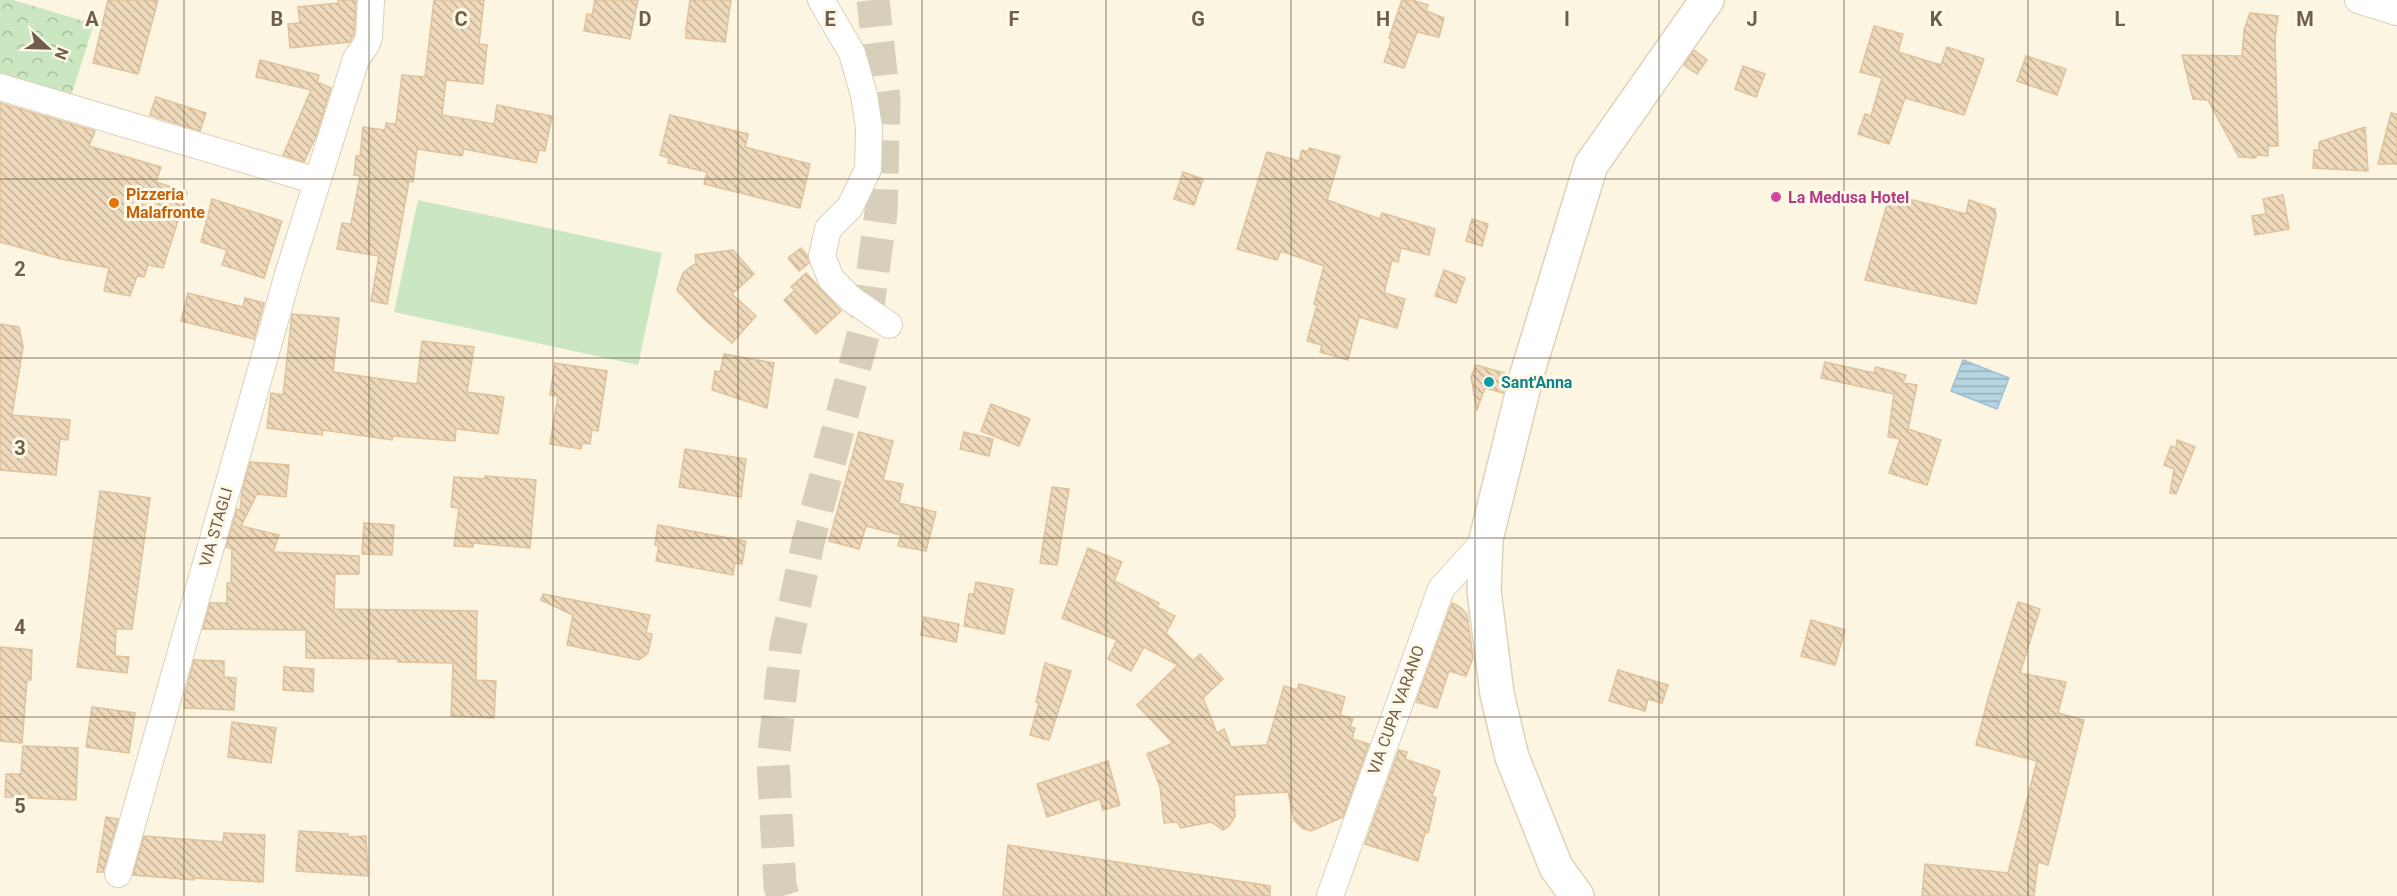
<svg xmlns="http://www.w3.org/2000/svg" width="2397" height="896" font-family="Roboto,sans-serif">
  <defs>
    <pattern id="park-crowns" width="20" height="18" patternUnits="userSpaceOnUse" patternTransform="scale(1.5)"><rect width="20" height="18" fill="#cae7c1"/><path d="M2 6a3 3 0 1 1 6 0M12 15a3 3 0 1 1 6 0" fill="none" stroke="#a8be9f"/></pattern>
    <pattern id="water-rules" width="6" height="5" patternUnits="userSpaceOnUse" patternTransform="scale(1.5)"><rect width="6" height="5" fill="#b7d4e3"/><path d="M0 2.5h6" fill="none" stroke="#99afba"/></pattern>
    <pattern id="building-back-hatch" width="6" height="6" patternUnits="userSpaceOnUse" patternTransform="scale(1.5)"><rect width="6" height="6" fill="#eed9ba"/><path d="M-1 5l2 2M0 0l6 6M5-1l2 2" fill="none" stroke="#c5b399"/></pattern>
  </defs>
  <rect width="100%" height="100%" fill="#fbf5e1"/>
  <path fill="url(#park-crowns)" d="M0 0H13L94 24 71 96 0 77Z"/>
  <path fill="#cae7c1" d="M418 200 662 253 638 365 394 312Z"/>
  <path fill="url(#water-rules)" stroke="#9ec2d4" stroke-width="1.5" d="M1963 360 2009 378 1997 409 1951 391Z"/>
  <g fill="url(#building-back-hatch)" stroke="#e0c29c" stroke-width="1.5">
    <path d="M108 0H158L138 74 93 63Z"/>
    <path d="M338 0H356L354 34 350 42 290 48 288 24 300 23 298 7 338 3Z"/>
    <path d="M434 0H484L479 44 487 45 483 84 446 80 442 115 494 124 497 105 552 116 545 151 539 150 536 163 464 149 462 156 417 149 413 182 409 181 387 304 371 301 379 256 337 249 342 223 351 224 360 176 354 175 356 156H360L363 127 385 130 386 123 396 124 402 75 425 77Z"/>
    <path d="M595 0H638L630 39 584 31 587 14 592 15Z"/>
    <path d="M690 0H731L725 42 686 38V28Z"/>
    <path d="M1402 0H1412L1428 5 1426 11 1444 18 1439 37 1417 32 1404 68 1384 62 1392 39 1389 38Z"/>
    <path d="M2250 13 2278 16 2275 39 2278 146H2268V156L2256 155V158L2239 157 2208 100 2193 99 2182 55 2242 56 2244 30Z"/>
    <path d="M1874 26 1903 34 1898 52 1941 65 1947 47 1984 59 1964 115 1905 98 1889 144 1858 134 1865 114 1871 116 1882 78 1860 72Z"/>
    <path d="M1694 50 1707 60 1697 74 1684 65Z"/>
    <path d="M2026 56 2066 69 2057 95 2017 81Z"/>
    <path d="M260 60 319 75 317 82 331 88 316 136 304 162 283 155 311 90 256 77Z"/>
    <path d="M1743 66 1765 74 1756 97 1735 89Z"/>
    <path d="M156 97 206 113 200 131 150 115Z"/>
    <path d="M0 103 95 131 89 146 161 167 156 182 187 192 163 268 148 265 144 277 137 276 130 296 104 291 109 268 61 259 0 242Z"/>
    <path d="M2391 113 2397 114V164H2378Z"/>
    <path d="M670 115 748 134 745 147 810 164 800 208 704 184 707 172 668 163 669 158 660 155Z"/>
    <path d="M2365 127 2368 171 2313 168 2314 150H2319V142Z"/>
    <path d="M1309 148 1340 156 1327 200 1380 219 1382 213 1435 229 1429 255 1401 248 1398 262 1392 260 1384 293 1405 299 1397 328 1359 317 1348 360 1320 352 1322 345 1307 341 1317 305 1314 304 1324 266 1281 251 1277 260 1237 249 1267 152 1299 161 1302 150 1308 152Z"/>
    <path d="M1183 172 1203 179 1194 205 1174 199Z"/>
    <path d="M1890 194 1966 214 1969 200 1995 209 1996 215 1976 304 1865 280Z"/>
    <path d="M2283 195 2289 229 2255 235 2252 216 2266 214 2263 199Z"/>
    <path d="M212 199 282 221 264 278 222 265 227 250 201 242Z"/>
    <path d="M1472 219 1488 224 1482 246 1466 241Z"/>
    <path d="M801 248 807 255 809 263 799 271 788 258Z"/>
    <path d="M733 250 754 274 732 294 756 316 732 343 705 320 677 290 683 273 696 263 695 255Z"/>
    <path d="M1444 270 1465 278 1456 303 1435 296Z"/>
    <path d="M806 273 841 311 816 334 784 300 795 290 791 287Z"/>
    <path d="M188 293 243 307 245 298 264 303 254 339 181 321Z"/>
    <path d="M292 314 339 318 333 372 417 384 422 341 474 347 467 392 504 397 498 434 456 429 455 441 393 436 392 440 323 430 322 435 267 428 271 393 283 395Z"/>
    <path d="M0 324 19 327 23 347 12 415 70 420 68 440 60 439 56 475 0 470Z"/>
    <path d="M724 354 774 363 767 408 712 390 715 371 720 372Z"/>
    <path d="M1825 362 1874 373 1876 367 1906 375 1903 383 1917 385 1908 429 1941 440 1927 485 1889 473 1900 439 1888 437 1894 394 1821 378Z"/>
    <path d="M555 363 607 371 598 431 592 430 590 444 582 443 581 449 550 444 558 396 550 395Z"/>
    <path d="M1476 365 1508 374 1503 393 1485 388 1477 410 1471 377Z"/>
    <path d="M991 404 1030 419 1019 446 981 431Z"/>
    <path d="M859 432 893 441 883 480 903 484 899 503 936 512 926 551 898 546 901 535 866 526 859 549 829 541Z"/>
    <path d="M964 432 993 439 989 456 960 449Z"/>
    <path d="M2177 440 2195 447 2176 494 2170 493 2174 469 2164 465 2171 446 2176 448Z"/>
    <path d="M685 449 746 459 741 497 679 487Z"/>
    <path d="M250 462 289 465 286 497 257 494 241 526 279 535 273 552 359 556V574H335L334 609 477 611 476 680 496 681 494 718 451 716 453 663 398 662V659L306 658V630L203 629 210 603H227V583H231L232 549 226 547 237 509 240 510 242 491Z"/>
    <path d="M485 476 536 480 530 548 473 543V547L454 546 459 508 451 507 454 477 485 479Z"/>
    <path d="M1052 487 1069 489 1057 565 1040 563Z"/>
    <path d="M100 491 150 498 132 629H116L115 656 129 657 127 673 77 667Z"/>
    <path d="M364 523 394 525 392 555 362 554Z"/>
    <path d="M658 525 746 541 742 564 735 563 733 575 656 561 659 546 655 545Z"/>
    <path d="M1088 548 1122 562 1114 581 1159 603 1157 607 1175 616 1166 633 1193 661 1200 654 1223 679 1203 698 1217 733 1224 729 1231 747 1267 745 1284 686 1297 690 1299 684 1345 697 1340 715 1353 719 1350 727 1355 728 1352 739 1369 744 1343 817 1311 831 1302 828 1294 820 1288 792 1234 795 1235 816 1230 825 1223 830 1211 822 1181 828 1177 822 1164 823 1160 787 1147 754 1173 743 1137 705 1178 665 1144 647 1131 671 1108 659 1117 640 1062 618Z"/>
    <path d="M976 582 1013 589 1004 634 964 626 969 594H974Z"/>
    <path d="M543 594 650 615 646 633 652 634 648 653 639 660 567 645 573 615 541 600Z"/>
    <path d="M2018 602 2040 609 2020 673 2066 682 2058 713 2084 720 2048 865 2038 862 2034 896H1922L1925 864 2008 873 2037 761 1976 745 1989 695Z"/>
    <path d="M1452 603 1460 607 1467 614 1473 658 1466 676 1449 671 1437 708 1416 702Z"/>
    <path d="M924 617 959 624 956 642 921 635Z"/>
    <path d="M1811 620 1845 630 1835 665 1801 656Z"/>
    <path d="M0 647 32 650 31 680H27L22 743 0 741Z"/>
    <path d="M194 660 224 661V677L236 678 234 710 184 708 185 694Z"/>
    <path d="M1045 663 1071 671 1049 740 1030 735 1039 703 1036 702Z"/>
    <path d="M284 667 314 669 313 692 283 690Z"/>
    <path d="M1618 670 1668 685 1662 703 1648 699 1645 711 1609 701Z"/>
    <path d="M92 707 135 713 129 753 86 747Z"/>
    <path d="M232 722 276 728 271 763 228 757Z"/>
    <path d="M23 746 78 748 76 800 5 797 6 774H21Z"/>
    <path d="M1399 750 1407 752 1405 759 1440 771 1432 796 1436 798 1428 833 1425 832 1418 861 1365 844Z"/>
    <path d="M1108 761 1120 805 1103 810 1100 799 1047 817 1037 784Z"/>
    <path d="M106 817 118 819 103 872H97Z"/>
    <path d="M299 831 348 834V837L366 836 368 876 296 871Z"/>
    <path d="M224 833 265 835 263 882 194 878V880L133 875 144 836 223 842Z"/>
    <path d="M1008 845 1270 886V896H1003Z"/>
  </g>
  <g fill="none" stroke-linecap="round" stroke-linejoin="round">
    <path stroke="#d8cfbb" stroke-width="33" stroke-dasharray="33 16" stroke-linecap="butt" d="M783 896 780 886 773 761 786 645 808 543 865 328 881 213 884 100 873 0"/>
    <defs>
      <g id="street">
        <path d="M821 0 852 53 864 95 869 128 868 169 850 207 828 229 822 256 831 279 851 299 889 325"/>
        <path d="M2358 0 2397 12"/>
        <path d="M0 87 317 181"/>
        <path d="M118 874 289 271 356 59 366 45 369 37 371 0"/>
        <path d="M1330 896 1441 589 1486 539"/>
      </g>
      <path id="secondary" d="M1577 896 1556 867 1512 757 1497 694 1484 591 1486 539 1527 374 1591 165 1707 0"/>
    </defs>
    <use href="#street" stroke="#dbd0bc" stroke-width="28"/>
    <use href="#secondary" stroke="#e0d2b9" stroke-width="36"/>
    <use href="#street" stroke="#fff" stroke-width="26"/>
    <use href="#secondary" stroke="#fff" stroke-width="33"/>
  </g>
  <path fill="none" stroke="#705e4a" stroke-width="1.5" stroke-opacity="0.55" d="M184 0V896M369 0V896M553 0V896M738 0V896M922 0V896M1106 0V896M1291 0V896M1475 0V896M1659 0V896M1844 0V896M2028 0V896M2213 0V896M0 179H2397M0 358H2397M0 538H2397M0 717H2397"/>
  <circle fill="#d1479c" stroke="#fef9e7" stroke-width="2" cx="1776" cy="197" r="6"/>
  <circle fill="#e8710a" stroke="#fef9e7" stroke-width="2" cx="114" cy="203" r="6"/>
  <circle fill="#0f9aa8" stroke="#fef9e7" stroke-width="2" cx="1489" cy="382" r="6"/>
  <g text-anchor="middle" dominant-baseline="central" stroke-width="6" stroke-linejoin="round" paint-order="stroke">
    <g font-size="16" font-weight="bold" fill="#c56008" stroke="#fef9e7" text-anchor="start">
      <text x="126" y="194">Pizzeria<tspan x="126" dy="18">Malafronte</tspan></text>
    </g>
    <g font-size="16" font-weight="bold" fill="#b23c85" stroke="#fef9e7" text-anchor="start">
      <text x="1788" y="197">La Medusa Hotel</text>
    </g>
    <g font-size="16" font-weight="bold" fill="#0d838f" stroke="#fef9e7" text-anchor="start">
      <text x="1501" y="382">Sant'Anna</text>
    </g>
    <g font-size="16" fill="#705e4a" stroke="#fef9e7">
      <text transform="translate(216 527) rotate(-74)">VIA STAGLI</text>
      <text transform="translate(1396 710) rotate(-70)">VIA CUPA VARANO</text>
    </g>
  </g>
  <g font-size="20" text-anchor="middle" font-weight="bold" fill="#705e4a" stroke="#fef9e7" stroke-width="6" stroke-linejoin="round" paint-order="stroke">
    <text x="92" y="26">A</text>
    <text x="277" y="26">B</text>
    <text x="461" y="26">C</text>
    <text x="645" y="26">D</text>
    <text x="830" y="26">E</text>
    <text x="1014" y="26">F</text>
    <text x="1198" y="26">G</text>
    <text x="1383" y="26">H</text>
    <text x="1567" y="26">I</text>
    <text x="1752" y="26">J</text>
    <text x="1936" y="26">K</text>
    <text x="2120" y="26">L</text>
    <text x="2305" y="26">M</text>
    <text x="20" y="276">2</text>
    <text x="20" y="455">3</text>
    <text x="20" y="634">4</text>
    <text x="20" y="813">5</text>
  </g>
  <g transform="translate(48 48) rotate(112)" stroke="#fef9e7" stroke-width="4.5" paint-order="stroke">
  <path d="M0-4.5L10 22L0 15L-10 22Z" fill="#705e4a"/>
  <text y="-9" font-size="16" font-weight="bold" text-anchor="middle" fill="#705e4a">N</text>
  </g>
</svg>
